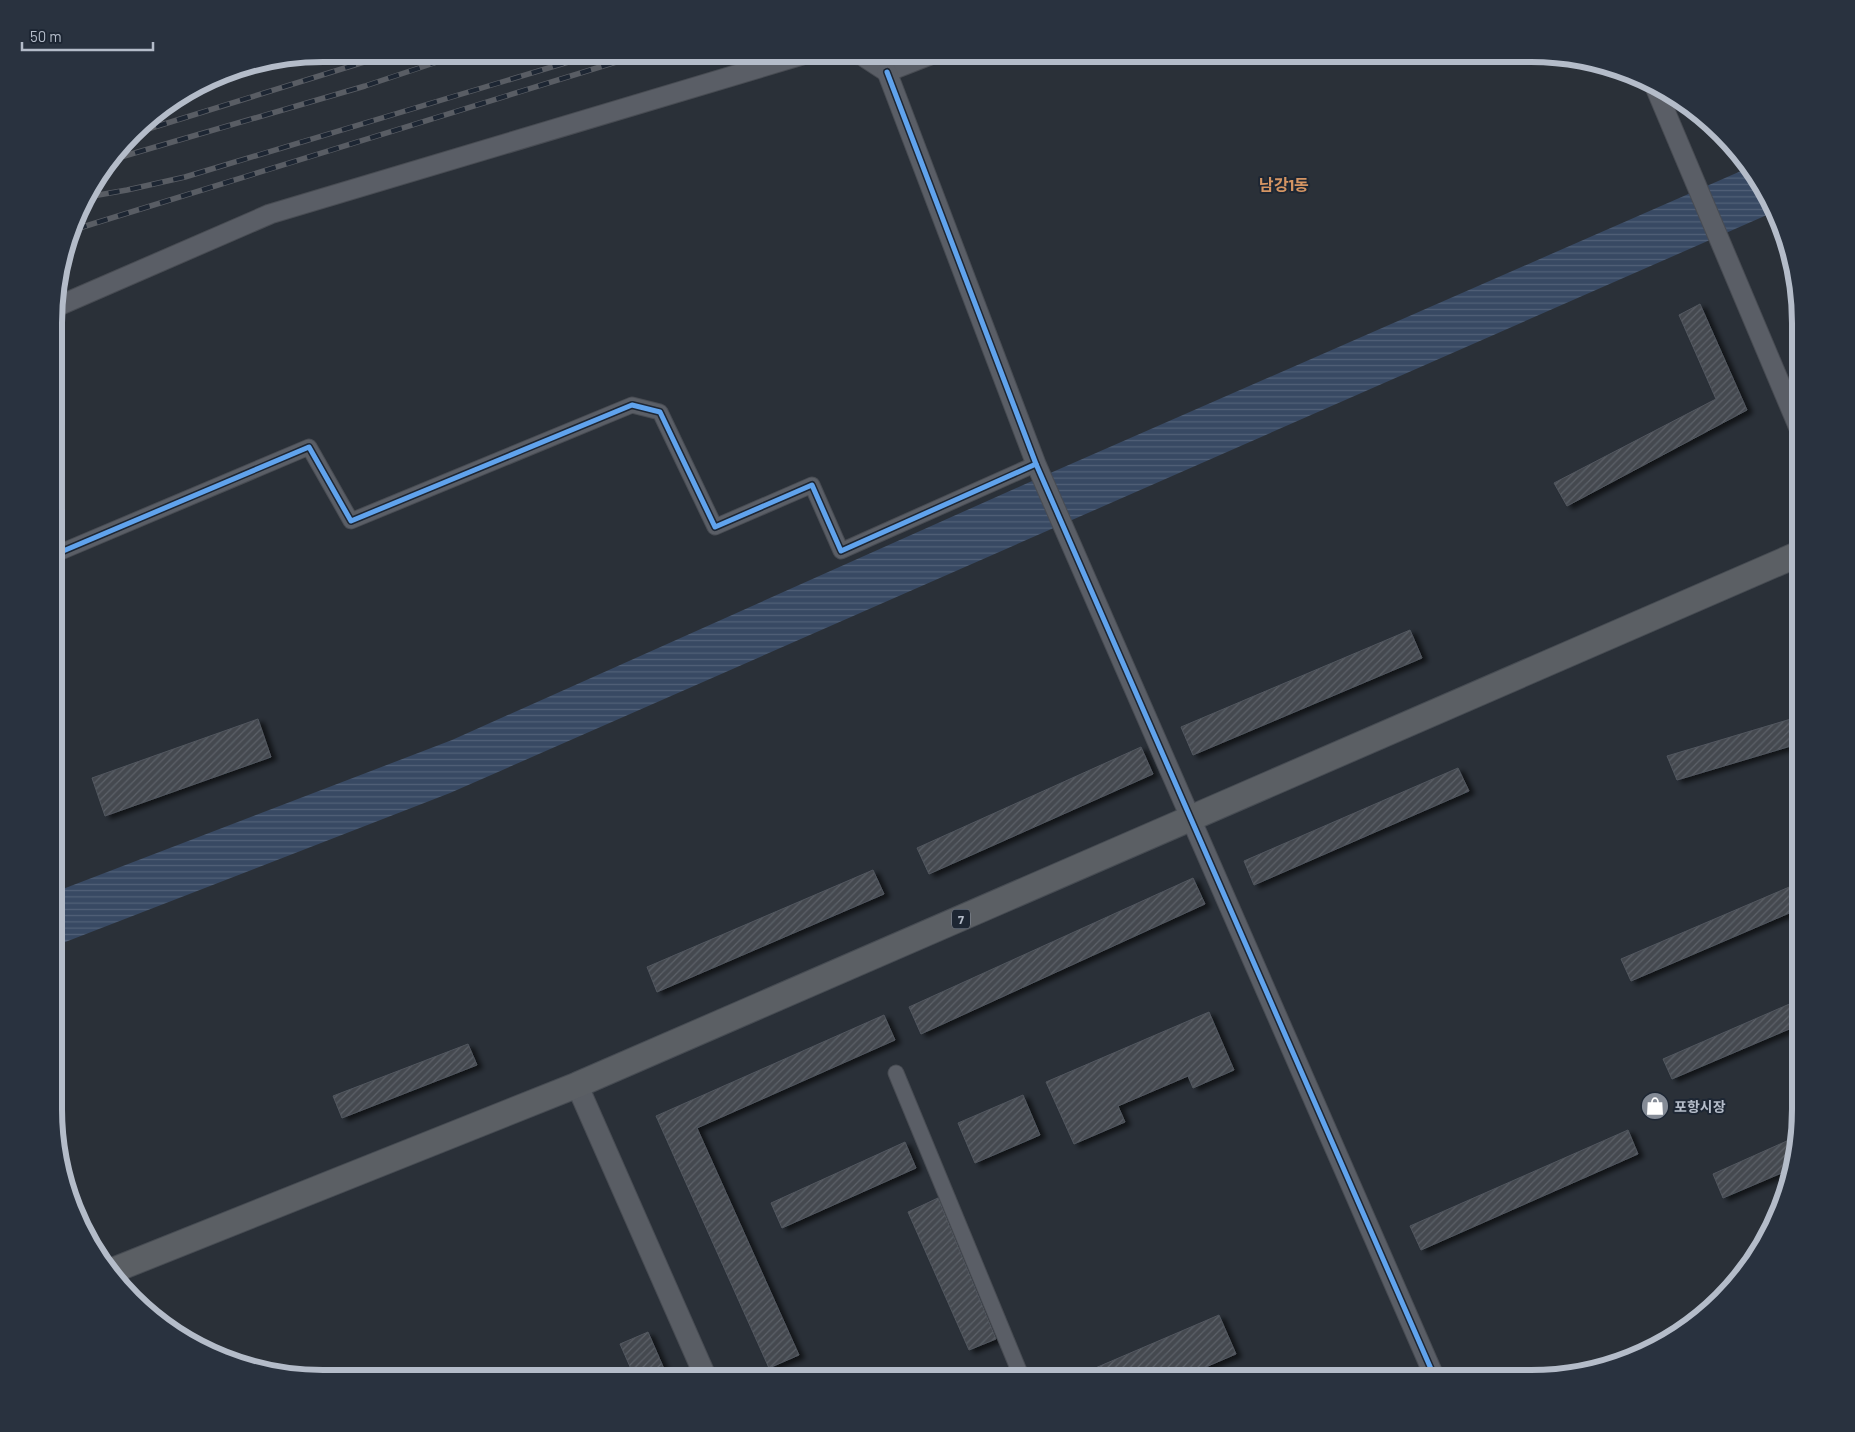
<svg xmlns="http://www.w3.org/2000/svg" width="1855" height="1432" font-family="Barlow,'Noto Sans KR',sans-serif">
  <defs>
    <pattern id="water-rules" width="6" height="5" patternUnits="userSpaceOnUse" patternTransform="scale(1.25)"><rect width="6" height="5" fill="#384963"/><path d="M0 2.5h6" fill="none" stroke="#526178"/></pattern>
    <pattern id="building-hatch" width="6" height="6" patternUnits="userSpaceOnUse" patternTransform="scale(1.25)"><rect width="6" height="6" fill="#444950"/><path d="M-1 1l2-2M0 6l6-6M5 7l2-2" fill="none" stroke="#5d6168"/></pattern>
    <filter id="shadow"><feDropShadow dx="5.5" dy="3" stdDeviation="2.5" flood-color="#0009"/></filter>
  </defs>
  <rect width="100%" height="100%" fill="#2a3038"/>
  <path fill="url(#water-rules)" d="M1732 150 1776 211 450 793 55 946V892L452 740 1032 481 1741 171Z"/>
  <g fill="url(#building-hatch)" stroke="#52575f" filter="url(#shadow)">
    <path d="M1700 304 1747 410 1567 506 1554 483 1716 399 1679 315Z"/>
    <path d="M1410 630 1422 658 1193 755 1181 727Z"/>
    <path d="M1801 716V743L1677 780 1667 756Z"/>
    <path d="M258 719 271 757 105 816 92 778Z"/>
    <path d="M1141 747 1153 774 929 874 917 848Z"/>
    <path d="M1458 768 1469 791 1254 885 1244 861Z"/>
    <path d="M873 870 884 894 657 992 647 967Z"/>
    <path d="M1193 878 1205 904 921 1034 909 1007Z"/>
    <path d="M1801 882V908L1631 981 1621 959Z"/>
    <path d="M1801 999V1024L1672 1079 1663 1059Z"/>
    <path d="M1209 1012 1234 1070 1193 1088 1188 1076 1118 1106 1125 1122 1074 1144 1046 1082Z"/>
    <path d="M884 1015 895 1040 697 1128 799 1355 769 1368 656 1116Z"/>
    <path d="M468 1044 477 1065 342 1118 333 1096Z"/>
    <path d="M1023 1095 1040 1135 975 1163 958 1123Z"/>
    <path d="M1628 1130 1638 1154 1421 1250 1410 1226Z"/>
    <path d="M1798 1136 1791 1169 1723 1198 1713 1174Z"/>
    <path d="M905 1142 916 1168 782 1228 771 1203Z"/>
    <path d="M938 1198 996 1339 969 1350 908 1212Z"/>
    <path d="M1219 1315 1236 1354 1180 1378H1072Z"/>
    <path d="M648 1332 668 1378H635L620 1344Z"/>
  </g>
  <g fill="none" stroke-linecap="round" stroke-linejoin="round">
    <defs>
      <g id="minor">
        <path d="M56 554 309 447 351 521 632 405 660 412 715 527 812 485 841 551 1036 464"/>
        <path d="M896 1073 1022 1378"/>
      </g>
      <g id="tertiary">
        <path d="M850 54 861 55 887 72 933 54"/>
        <path d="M887 72 1036 464 1435 1378"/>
        <path d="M1655 87 1801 433"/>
        <path d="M56 307 270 214 806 54"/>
      </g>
      <path id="secondary" d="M577 1085 706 1378"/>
      <path id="trunk" d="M114 1270 577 1085 1801 553"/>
    </defs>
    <use href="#minor" stroke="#484c53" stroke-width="17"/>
    <use href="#tertiary" stroke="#484c53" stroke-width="21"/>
    <use href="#secondary" stroke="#484c53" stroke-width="23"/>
    <use href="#trunk" stroke="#474c53" stroke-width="27"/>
    <use href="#minor" stroke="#5a5e66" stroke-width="15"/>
    <use href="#tertiary" stroke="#5a5e66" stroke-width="19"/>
    <use href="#secondary" stroke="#595d64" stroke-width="21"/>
    <use href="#trunk" stroke="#5b5f64" stroke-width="25"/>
    <defs>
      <g id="rail">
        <path d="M135 133 390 54"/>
        <path d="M114 159 365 86 461 54"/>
        <path d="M87 197 127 190 185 177 595 54"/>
        <path d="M76 229 642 54"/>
      </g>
    </defs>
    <use href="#rail" stroke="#595d64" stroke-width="5.5"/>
    <use href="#rail" stroke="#1d2633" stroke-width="4" stroke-dasharray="11" stroke-linecap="butt"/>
    <defs>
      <g id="cycleway">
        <path d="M887 72 1036 464 1435 1378"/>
        <path d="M56 554 309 447 351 521 632 405 660 412 715 527 812 485 841 551 1036 464"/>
      </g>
    </defs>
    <use href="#cycleway" stroke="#1d2633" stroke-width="8"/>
    <use href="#cycleway" stroke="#60a3ed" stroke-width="5"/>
  </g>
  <defs>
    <symbol id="shop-disc" viewBox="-11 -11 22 22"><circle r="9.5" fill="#848b96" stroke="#1d2633"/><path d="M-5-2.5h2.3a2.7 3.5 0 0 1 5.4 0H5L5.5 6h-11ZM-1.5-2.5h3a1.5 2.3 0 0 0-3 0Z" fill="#fff"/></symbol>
  </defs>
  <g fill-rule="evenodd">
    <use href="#shop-disc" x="1639" y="1090" width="32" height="32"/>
  </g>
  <g text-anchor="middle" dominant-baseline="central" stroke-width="4" stroke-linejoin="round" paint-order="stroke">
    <rect fill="#1d2633" stroke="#878f9c" stroke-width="1" x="952" y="909.5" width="18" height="19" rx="4"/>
    <g font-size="12" font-weight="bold" fill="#b4bcc9">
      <text x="961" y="919">7</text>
    </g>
    <g font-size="14" font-weight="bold" fill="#b4bcc9" stroke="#1d2633" text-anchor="start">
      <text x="1674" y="1106">포항시장</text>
    </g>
    <g font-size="16" font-weight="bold" fill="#d59563" stroke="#1d2633">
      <text x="1284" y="184">남강1동</text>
    </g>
  </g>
  <path d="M0 0H1855V1432H0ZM323 62H1531A261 261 0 0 1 1792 323V1109A261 261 0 0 1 1531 1370H323A261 261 0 0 1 62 1109V323A261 261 0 0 1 323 62Z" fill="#29323f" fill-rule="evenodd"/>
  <path fill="none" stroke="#b4bcc9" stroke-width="6" d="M323 62H1531A261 261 0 0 1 1792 323V1109A261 261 0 0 1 1531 1370H323A261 261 0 0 1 62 1109V323A261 261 0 0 1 323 62Z"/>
  <path d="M22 42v8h131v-8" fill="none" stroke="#b4bcc9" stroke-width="2.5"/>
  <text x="30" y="42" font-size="15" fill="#b4bcc9" stroke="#1d2633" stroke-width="4" paint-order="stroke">50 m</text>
</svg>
